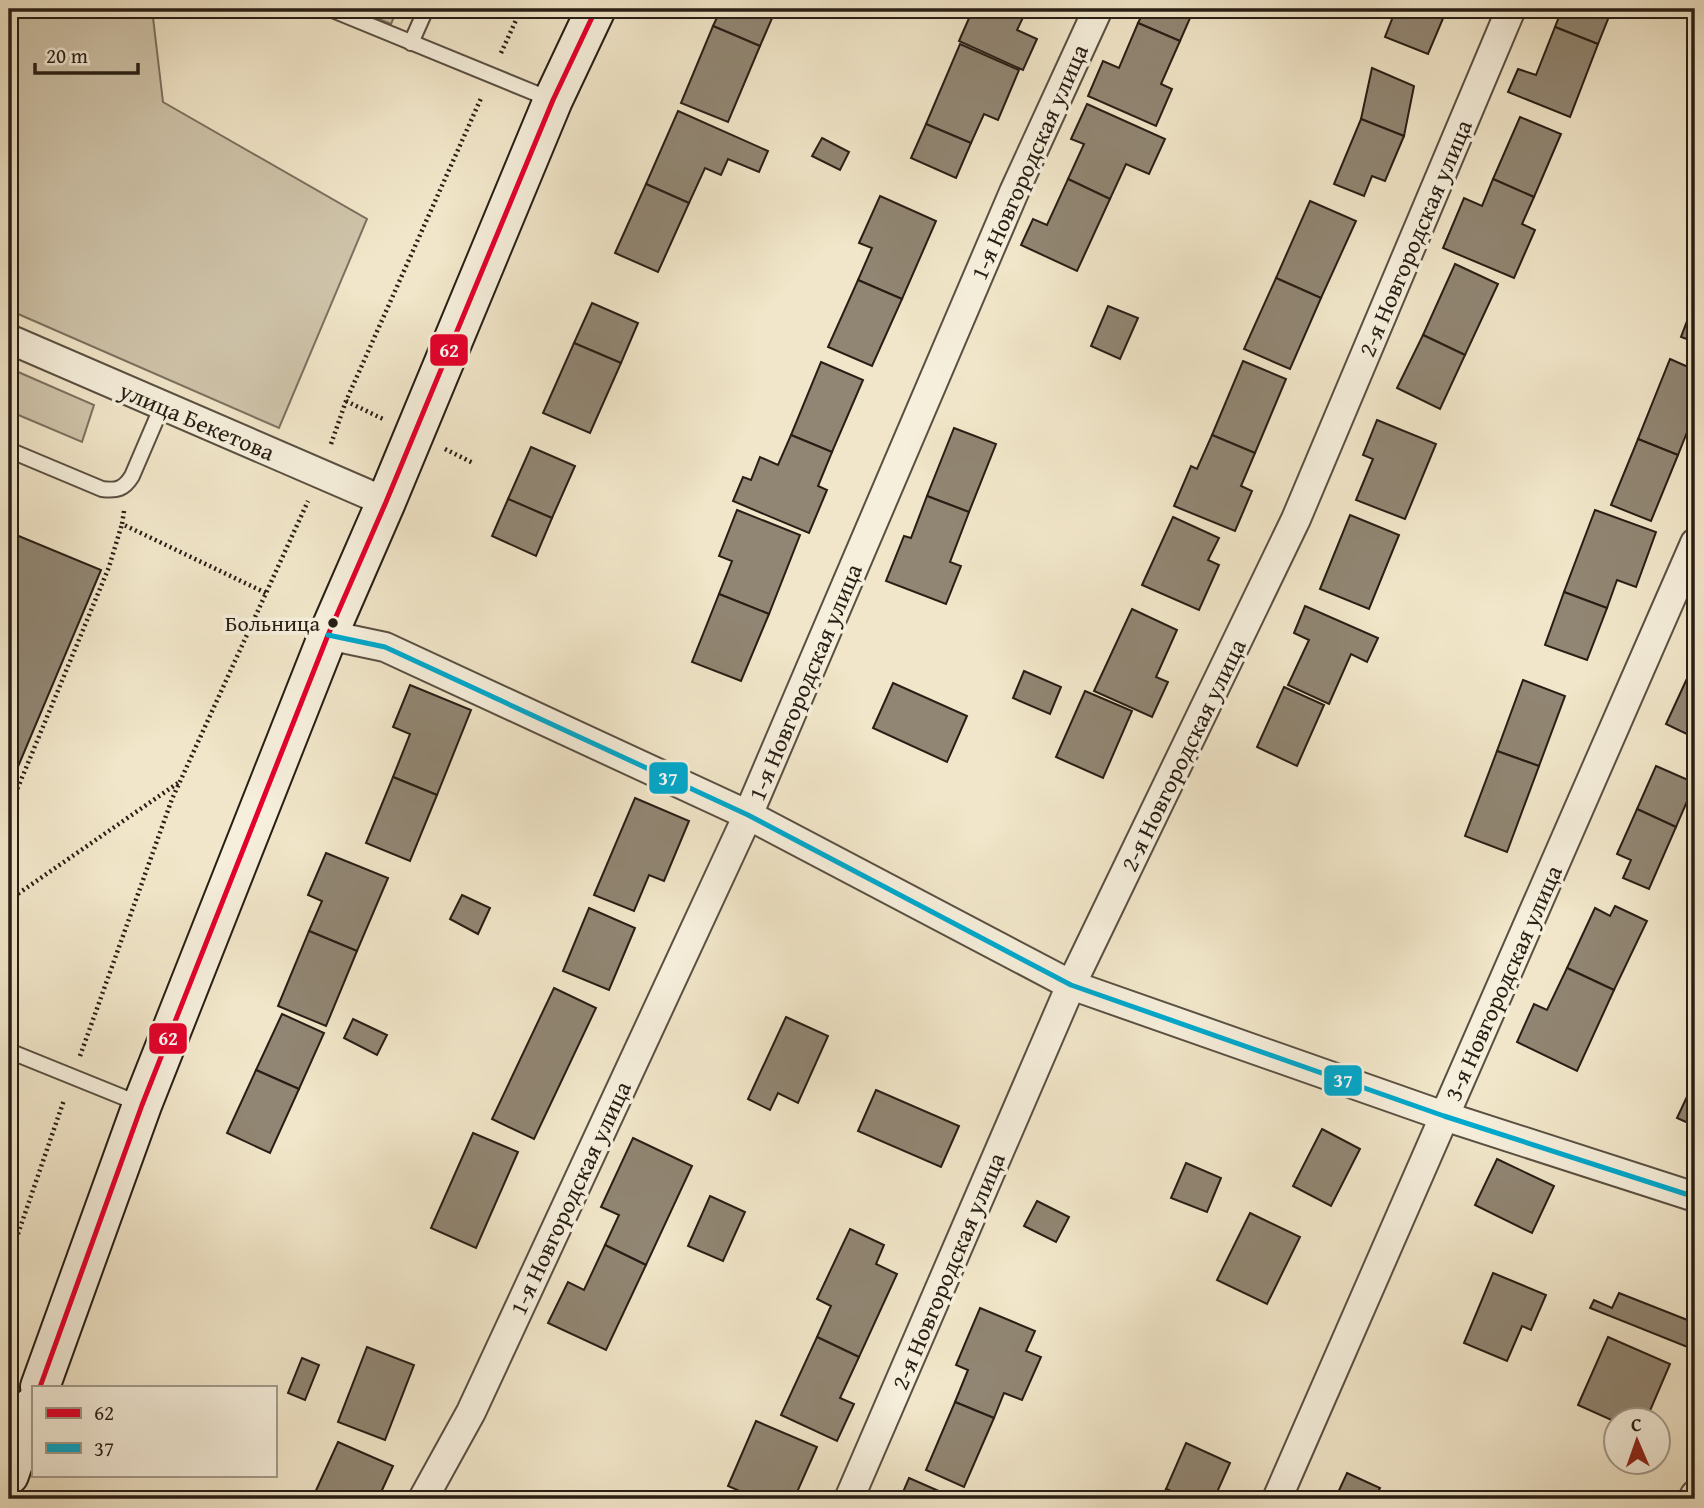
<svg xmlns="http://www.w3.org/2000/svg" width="1704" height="1508" font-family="'Gentium Book Plus',serif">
  <rect width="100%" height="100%" fill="#f1e6c9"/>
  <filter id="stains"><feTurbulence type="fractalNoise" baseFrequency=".00286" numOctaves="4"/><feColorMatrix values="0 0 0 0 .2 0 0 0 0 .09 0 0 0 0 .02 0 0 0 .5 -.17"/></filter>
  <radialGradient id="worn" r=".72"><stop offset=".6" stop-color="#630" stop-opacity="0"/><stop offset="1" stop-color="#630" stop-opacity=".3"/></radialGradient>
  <g fill="#cfc4aa" stroke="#7c7160" stroke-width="2">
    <path d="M9 9H152L163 102 367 219 279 428 9 310Z"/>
    <path d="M354 9H397L391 24Z"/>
    <path d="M9 368 94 405 82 442 9 411Z"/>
  </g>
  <g fill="#918673" stroke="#281e15" stroke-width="2">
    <path d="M721 9H776L760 46 713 26Z"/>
    <path d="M973 9H1027L1017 30 1037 39 1023 70 959 41Z"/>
    <path d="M1145 9H1194L1180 41 1138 23Z"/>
    <path d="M1396 9H1447L1428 54 1385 37Z"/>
    <path d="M1562 9H1612L1598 44 1555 27Z"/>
    <path d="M1138 23 1180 41 1161 84 1172 89 1156 126 1088 96 1103 61 1119 68Z"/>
    <path d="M713 26 760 46 728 122 681 103Z"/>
    <path d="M1555 27 1598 44 1570 117 1508 92 1518 69 1536 75Z"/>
    <path d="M960 44 1019 70 998 120 984 114 971 143 926 124Z"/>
    <path d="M1372 68 1414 86 1404 136 1361 119Z"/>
    <path d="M1087 104 1165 139 1149 174 1126 164 1110 199 1068 179 1084 144 1071 139Z"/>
    <path d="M678 111 768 151 759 172 728 159 721 175 705 168 689 203 646 184Z"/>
    <path d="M1520 117 1561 134 1534 197 1493 179Z"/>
    <path d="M1361 119 1404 136 1385 181 1372 176 1364 196 1334 184Z"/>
    <path d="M926 124 971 143 956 178 911 158Z"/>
    <path d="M822 138 849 152 840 170 812 156Z"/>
    <path d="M1068 179 1110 199 1077 271 1021 245 1033 219 1047 225Z"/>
    <path d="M1493 179 1534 197 1522 224 1535 230 1514 278 1443 248 1464 198 1482 206Z"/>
    <path d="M646 184 689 203 658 272 615 253Z"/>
    <path d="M880 196 936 221 902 299 858 280 872 248 859 243Z"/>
    <path d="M1310 201 1356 221 1321 298 1276 278Z"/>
    <path d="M1455 264 1498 284 1465 355 1423 335Z"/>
    <path d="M1276 278 1321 298 1290 369 1244 349Z"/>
    <path d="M858 280 902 299 872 366 828 347Z"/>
    <path d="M1695 300V342L1681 337Z"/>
    <path d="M592 303 638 323 621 363 574 343Z"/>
    <path d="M1108 306 1138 318 1120 359 1091 346Z"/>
    <path d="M1423 335 1465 355 1440 409 1397 388Z"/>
    <path d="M574 343 621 363 590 433 543 413Z"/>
    <path d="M1670 359 1695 370V412L1678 455 1638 439Z"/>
    <path d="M1243 361 1286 379 1255 453 1212 435Z"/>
    <path d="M821 362 863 380 832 452 791 435Z"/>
    <path d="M1377 420 1436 444 1405 519 1356 500 1373 459 1363 455Z"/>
    <path d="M954 428 996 444 969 512 927 496Z"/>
    <path d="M791 435 832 452 818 486 827 490 809 533 733 501 743 477 751 480 760 457 778 465Z"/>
    <path d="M1212 435 1255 453 1241 486 1252 491 1235 531 1174 506 1191 466 1197 469Z"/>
    <path d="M1638 439 1678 455 1651 521 1611 505Z"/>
    <path d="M531 447 575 466 552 518 508 499Z"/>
    <path d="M927 496 969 512 950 562 961 566 946 604 886 581 904 536 911 538Z"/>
    <path d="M508 499 552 518 536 556 492 536Z"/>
    <path d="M737 510 800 535 769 614 719 594 732 561 719 556Z"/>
    <path d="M1595 510 1656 532 1636 587 1617 580 1607 608 1564 592Z"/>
    <path d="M1350 515 1399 535 1369 609 1320 589Z"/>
    <path d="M1173 517 1219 538 1208 560 1219 565 1199 610 1142 585Z"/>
    <path d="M9 532 101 570 9 788Z"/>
    <path d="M1564 592 1607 608 1587 660 1545 645Z"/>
    <path d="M719 594 769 614 741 681 692 662Z"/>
    <path d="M1305 606 1378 638 1367 662 1351 654 1329 704 1288 685 1309 640 1294 633Z"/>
    <path d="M1132 609 1177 630 1156 677 1168 682 1152 717 1094 691Z"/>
    <path d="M1024 671 1061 687 1050 714 1013 698Z"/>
    <path d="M1690 672 1695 675V738L1666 724Z"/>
    <path d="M1523 680 1565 696 1539 766 1497 751Z"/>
    <path d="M893 683 967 716 947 762 873 728Z"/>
    <path d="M410 685 471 710 437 795 393 777 410 734 393 727Z"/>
    <path d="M1284 687 1324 705 1297 766 1257 747Z"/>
    <path d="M1085 691 1132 711 1103 778 1056 757Z"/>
    <path d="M1497 751 1539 766 1507 852 1465 836Z"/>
    <path d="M1656 766 1695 783 1676 827 1637 809Z"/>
    <path d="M393 777 437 795 410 861 366 843Z"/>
    <path d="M635 798 689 821 664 881 649 875 634 911 594 895Z"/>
    <path d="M1637 809 1676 827 1649 889 1623 878 1631 860 1617 854Z"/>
    <path d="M326 853 388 878 357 951 309 931 322 901 308 895Z"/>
    <path d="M462 895 490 908 478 934 450 919Z"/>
    <path d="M1615 906 1647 921 1614 990 1567 968 1595 908 1610 916Z"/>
    <path d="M589 908 635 928 609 990 563 971Z"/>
    <path d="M309 931 357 951 326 1026 278 1006Z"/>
    <path d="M1567 968 1614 990 1577 1071 1517 1042 1534 1004 1547 1010Z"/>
    <path d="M554 988 596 1008 534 1139 492 1119Z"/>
    <path d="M282 1014 324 1033 299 1089 256 1070Z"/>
    <path d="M786 1017 828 1036 798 1103 778 1093 770 1110 748 1099Z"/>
    <path d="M353 1019 387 1035 377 1055 344 1038Z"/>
    <path d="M256 1070 299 1089 270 1153 227 1133Z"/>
    <path d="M1692 1086 1695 1088V1126L1677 1118Z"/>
    <path d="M876 1090 959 1126 941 1167 858 1131Z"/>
    <path d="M1322 1129 1360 1149 1331 1206 1293 1186Z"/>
    <path d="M473 1133 518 1152 476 1248 431 1228Z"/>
    <path d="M633 1138 692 1166 646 1265 605 1245 619 1215 601 1207Z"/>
    <path d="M1497 1159 1554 1186 1532 1233 1475 1205Z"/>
    <path d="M1186 1163 1221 1178 1207 1212 1171 1198Z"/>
    <path d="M710 1196 745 1212 723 1261 688 1246Z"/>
    <path d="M1037 1201 1069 1217 1056 1242 1024 1226Z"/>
    <path d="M1250 1213 1300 1237 1267 1304 1217 1280Z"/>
    <path d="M850 1229 884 1245 876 1264 897 1274 859 1357 817 1337 831 1306 817 1299Z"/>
    <path d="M605 1245 646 1265 606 1350 548 1323 568 1282 584 1290Z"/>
    <path d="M1493 1273 1546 1295 1531 1330 1522 1326 1507 1361 1464 1343Z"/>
    <path d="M1619 1293 1695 1323V1350L1590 1308 1594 1300 1612 1308Z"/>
    <path d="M980 1308 1035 1331 1026 1351 1041 1357 1022 1400 1004 1393 994 1418 955 1402 968 1370 956 1365Z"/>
    <path d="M817 1337 859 1357 840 1398 854 1404 837 1441 781 1415Z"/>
    <path d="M1608 1337 1670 1364 1646 1420 1616 1422 1578 1405Z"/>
    <path d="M367 1347 414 1365 385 1440 338 1422Z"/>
    <path d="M302 1358 319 1365 305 1400 288 1393Z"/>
    <path d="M955 1402 994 1418 964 1487 926 1470Z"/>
    <path d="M756 1421 817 1447 794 1499H758L728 1486Z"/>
    <path d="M338 1442 393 1466 378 1499 313 1497Z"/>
    <path d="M1186 1443 1230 1463 1214 1499H1189L1166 1489Z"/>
    <path d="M1347 1473 1380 1488 1375 1499H1335Z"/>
    <path d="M909 1478 957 1499H900Z"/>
    <path d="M1166 1489 1189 1499H1161Z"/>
  </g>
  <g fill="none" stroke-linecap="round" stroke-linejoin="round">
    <defs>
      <g id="service">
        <path d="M330 9 552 100"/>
        <path d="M411 43 426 9"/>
        <path d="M9 450 102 489C117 491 124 489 132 476L162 406"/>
        <path d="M9 1051 140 1104"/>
      </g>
      <g id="minor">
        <path d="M9 339 386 502"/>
        <path d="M328 635 385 647 748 815 1071 985 1444 1116 1695 1197"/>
        <path d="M423 1499 471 1412 748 815 1014 192 1098 9"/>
        <path d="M849 1499 1071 985 1296 519 1511 9"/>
        <path d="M1277 1499 1695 543"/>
        <path d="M1693 1499 1695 1495"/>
      </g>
      <g id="secondary">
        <path d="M40 1387 142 1105 328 635 386 502 553 100 596 9"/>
        <path d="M9 1475 33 1406"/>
      </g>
    </defs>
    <use href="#service" stroke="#5a5042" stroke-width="18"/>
    <use href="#minor" stroke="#5a5042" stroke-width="32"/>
    <use href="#secondary" stroke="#281e15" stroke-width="42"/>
    <g stroke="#281e15" stroke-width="4.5" stroke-dasharray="2 3.5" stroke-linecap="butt">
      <path d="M501 53 521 9"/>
      <path d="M346 401 383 419"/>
      <path d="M331 444 346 401 482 96"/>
      <path d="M445 449 473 463"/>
      <path d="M124 511 122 524 268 594"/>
      <path d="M9 809 109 567 122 524"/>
      <path d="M9 900 178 783"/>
      <path d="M80 1056 172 799 308 501"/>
      <path d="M9 1260 64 1100"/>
    </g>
    <use href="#service" stroke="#f6efdc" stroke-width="14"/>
    <use href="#minor" stroke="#f6efdc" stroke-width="28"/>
    <use href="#secondary" stroke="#f6efdc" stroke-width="38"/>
    <defs>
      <path id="bus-1" d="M40 1387 142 1105 328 635 386 502 553 100 596 9"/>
      <path id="bus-2" d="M328 635 385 647 748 815 1071 985 1444 1116 1695 1197"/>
    </defs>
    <use href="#bus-1" stroke="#f6efdc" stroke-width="10"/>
    <use href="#bus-2" stroke="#f6efdc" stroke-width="10"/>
    <use href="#bus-1" stroke="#e4002b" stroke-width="5"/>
    <use href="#bus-2" stroke="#00a9ce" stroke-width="5"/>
  </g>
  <circle fill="#281e15" stroke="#f6efdc" stroke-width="2.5" cx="333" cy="623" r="6"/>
  <g text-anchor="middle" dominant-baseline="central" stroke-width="7" stroke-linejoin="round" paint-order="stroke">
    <g font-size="22" fill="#281e15" stroke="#f6efdc" text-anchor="end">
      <text x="320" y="623">Больница</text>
    </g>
    <g font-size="24" fill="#281e15" stroke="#f6efdc">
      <text transform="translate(1029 162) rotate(-66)">1-я Новгородская улица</text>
      <text transform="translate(1415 238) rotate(-67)">2-я Новгородская улица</text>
      <text transform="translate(197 421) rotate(23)">улица Бекетова</text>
      <text transform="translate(805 682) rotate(-67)">1-я Новгородская улица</text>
      <text transform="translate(1183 755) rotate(-64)">2-я Новгородская улица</text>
      <text transform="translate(1503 983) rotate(-66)">3-я Новгородская улица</text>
      <text transform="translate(570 1198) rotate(-65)">1-я Новгородская улица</text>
      <text transform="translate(948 1271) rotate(-67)">2-я Новгородская улица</text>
    </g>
  </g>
  <g stroke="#f6efdc" stroke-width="2.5">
    <rect x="429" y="333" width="40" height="34" rx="7" fill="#e4002b"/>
    <rect x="648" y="761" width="41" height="34" rx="7" fill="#00a9ce"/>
    <rect x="148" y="1022" width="40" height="33" rx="7" fill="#e4002b"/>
    <rect x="1323" y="1064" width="40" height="33" rx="7" fill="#00a9ce"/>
  </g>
  <g font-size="19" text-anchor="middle" font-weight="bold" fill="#fff">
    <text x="449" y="357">62</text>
    <text x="668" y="785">37</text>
    <text x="168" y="1045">62</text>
    <text x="1343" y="1087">37</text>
  </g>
  <rect width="1704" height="1508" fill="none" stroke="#f1e6c9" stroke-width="35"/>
  <rect x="10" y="10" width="1683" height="1487" fill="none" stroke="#281e15" stroke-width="3.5"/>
  <rect x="18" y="18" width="1669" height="1473" fill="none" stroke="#281e15" stroke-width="2"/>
  <rect x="32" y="1386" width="245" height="91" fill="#f6efdc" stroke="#a49b8c" stroke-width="2"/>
  <rect x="46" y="1408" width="35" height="10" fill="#e4002b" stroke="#a49b8c" stroke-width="2"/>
  <text x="94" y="1420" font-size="21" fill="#281e15">62</text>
  <rect x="46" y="1443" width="35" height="10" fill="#00a9ce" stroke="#a49b8c" stroke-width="2"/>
  <text x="94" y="1456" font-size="21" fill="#281e15">37</text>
  <g transform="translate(1637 1441) rotate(358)"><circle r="33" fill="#f6efdc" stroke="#a49b8c" stroke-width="2"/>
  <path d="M0-5L12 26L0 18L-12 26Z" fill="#8f2418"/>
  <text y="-10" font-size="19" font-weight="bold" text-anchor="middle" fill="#281e15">С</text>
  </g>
  <path d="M35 63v10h103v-10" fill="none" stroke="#281e15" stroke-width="3.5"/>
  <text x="46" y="63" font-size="21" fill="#281e15" stroke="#f6efdc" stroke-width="5" paint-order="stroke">20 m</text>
  <rect width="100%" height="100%" filter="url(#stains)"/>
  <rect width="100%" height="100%" fill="url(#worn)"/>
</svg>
